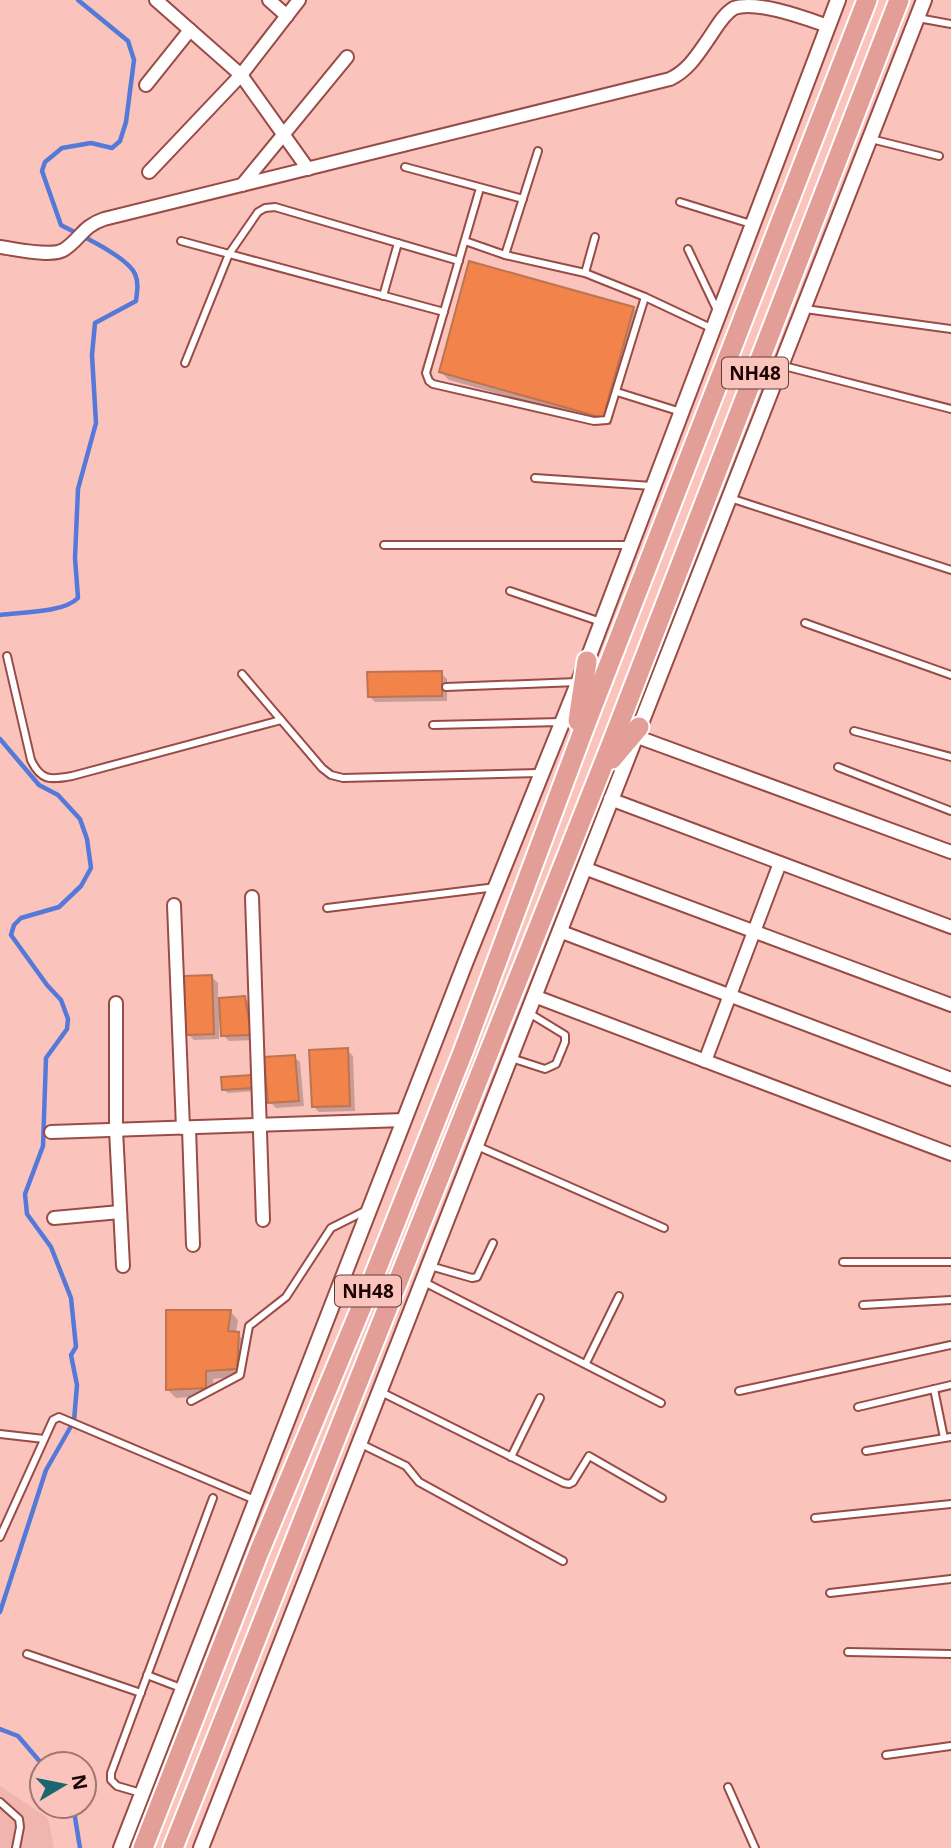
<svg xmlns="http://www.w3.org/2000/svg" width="951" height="1848" font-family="'Noto Sans',sans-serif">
  <rect width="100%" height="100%" fill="#fac4bd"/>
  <path fill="#efb5ae" d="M0 1786 48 1818 54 1848H0Z"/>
  <g fill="#0003">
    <path d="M633 308 642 316 611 425 449 380 441 372Z"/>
    <path d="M441 673 447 679V701L375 702 369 696Z"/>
    <path d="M212 977 218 983V1000L244 998 250 1003 256 1040 229 1041 223 1035 222 1020H219V1039L194 1040 188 1034Z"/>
    <path d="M347 1050 353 1056 355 1111 319 1112 313 1106Z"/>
    <path d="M294 1057 300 1062 304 1106 276 1108 270 1102Z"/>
    <path d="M251 1077 255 1080V1091L228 1093 224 1090Z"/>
    <path d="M230 1311 238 1320 236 1333 246 1342 244 1376 213 1379 214 1395 176 1398 168 1390Z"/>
  </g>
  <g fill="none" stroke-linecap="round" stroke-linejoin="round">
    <g stroke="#5479d9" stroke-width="4.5">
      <path d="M0 615C22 612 63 613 78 598L75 558 78 489 96 423 92 355 95 323 136 301C137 292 139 283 135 274 127 256 79 235 61 225L42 171 45 162 62 148 91 143 112 148 120 141 126 122 134 60 128 41 78 0"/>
      <path d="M0 739 39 785 58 795 80 819 87 839 91 868 81 886 59 907 21 918 14 925 11 935 47 985 61 1000 68 1019 67 1029 46 1058 43 1146 25 1194 27 1214 51 1247 71 1298 76 1347 71 1355 77 1385 74 1421 46 1470 0 1612"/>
      <path d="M0 1729 18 1736 42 1764"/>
      <path d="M70 1806 75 1817 80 1848"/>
    </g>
  </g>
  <g fill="#f2844b" stroke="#bd7451" stroke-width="2">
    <path d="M469 261 634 307 603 418 439 372Z"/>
    <path d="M442 671V696L368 697 367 672Z"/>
    <path d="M212 975 214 1034 186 1035 184 976Z"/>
    <path d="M245 996 251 1035 221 1036 219 998Z"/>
    <path d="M348 1048 350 1106 312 1107 309 1050Z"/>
    <path d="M295 1055 299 1101 268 1103 264 1057Z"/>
    <path d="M252 1075V1088L222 1090 221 1077Z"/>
    <path d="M166 1310H231L228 1331 239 1332 237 1369 206 1371V1388L166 1390Z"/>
  </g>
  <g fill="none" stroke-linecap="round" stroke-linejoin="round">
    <defs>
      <g id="service">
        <path d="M918 18 951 24"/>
        <path d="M871 139 939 156"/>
        <path d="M405 167 523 199"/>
        <path d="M480 188 426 373 429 381 433 384 594 421 607 420 645 297"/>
        <path d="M680 202 751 224"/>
        <path d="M181 241 444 312"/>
        <path d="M465 241 505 255 585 273 645 297 713 329"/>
        <path d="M688 249 717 310"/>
        <path d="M505 255 538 151"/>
        <path d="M585 273 595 237"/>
        <path d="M383 296 398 243"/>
        <path d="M805 309 951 329"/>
        <path d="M185 363 229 254 258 212 265 208 275 207 459 261"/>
        <path d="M780 365 951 409"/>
        <path d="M617 392 681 412"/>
        <path d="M535 478 652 486"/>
        <path d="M730 498 951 570"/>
        <path d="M384 545H629"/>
        <path d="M510 591 601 622"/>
        <path d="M805 623 951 675"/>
        <path d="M7 656 31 760C41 781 50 780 72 776L281 720"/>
        <path d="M242 674 322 768 331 775 343 778 539 773"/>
        <path d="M446 687 577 682"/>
        <path d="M433 725 561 722"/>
        <path d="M854 731 951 757"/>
        <path d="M838 767 951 811"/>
        <path d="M327 908 496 887"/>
        <path d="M511 1058 545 1069 556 1064 565 1042V1035L529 1013"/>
        <path d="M477 1146 664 1228"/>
        <path d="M843 1262H951"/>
        <path d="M430 1266 472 1278 477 1277 493 1243"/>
        <path d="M424 1282 661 1403"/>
        <path d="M863 1305 951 1300"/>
        <path d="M586 1363 619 1296"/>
        <path d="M934 1389 944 1438"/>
        <path d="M739 1391 951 1345"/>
        <path d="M381 1392 564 1483 569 1484 573 1482 589 1456 662 1498"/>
        <path d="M191 1401 240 1375 249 1326 286 1297 331 1228 365 1211"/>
        <path d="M858 1407 951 1385"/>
        <path d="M0 1434 44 1439"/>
        <path d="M361 1444 406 1466 419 1482 563 1561"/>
        <path d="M866 1451 951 1437"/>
        <path d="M511 1457 540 1398"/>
        <path d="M815 1518 951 1504"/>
        <path d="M0 1537 53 1420 59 1417 255 1500"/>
        <path d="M830 1593 951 1579"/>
        <path d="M848 1652 951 1654"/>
        <path d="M27 1654 141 1693"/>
        <path d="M147 1675 181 1688"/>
        <path d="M886 1755 951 1746"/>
        <path d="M728 1787 755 1848"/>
        <path d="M141 1793 117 1786 111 1780V1773L213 1498"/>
        <path d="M0 1802 19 1819 20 1827 16 1848"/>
      </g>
      <g id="minor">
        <path d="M156 0 241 75 308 169"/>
        <path d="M269 0 287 16"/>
        <path d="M146 85 190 30"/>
        <path d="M149 172 241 75 299 0"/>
        <path d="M242 185 347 57"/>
        <path d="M0 247C16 249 53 258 65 249 81 238 83 226 104 219L670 79C687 71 696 57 707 41 715 30 722 15 734 8 757 0 805 18 828 26"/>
        <path d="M635 736 951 852"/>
        <path d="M610 799 951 927"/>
        <path d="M584 868 951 1005"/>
        <path d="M252 897 263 1220"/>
        <path d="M174 905 183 1128"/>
        <path d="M559 931 951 1079"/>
        <path d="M534 996 951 1154"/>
        <path d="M116 1003V1130L123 1266"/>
        <path d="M705 1061 780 863"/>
        <path d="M189 1128 193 1245"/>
        <path d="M51 1132 404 1120"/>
        <path d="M54 1218 120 1212"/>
      </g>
      <g id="tertiary">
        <path d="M121 1848 466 961 587 661 838 0"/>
        <path d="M201 1848 924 0"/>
      </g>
      <g id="trunk">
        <path d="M578 721 587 661"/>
        <path d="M612 759 639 727"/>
        <path d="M143 1848 259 1552 366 1296 463 1052 583 731 867 0"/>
        <path d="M173 1848 611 745 899 0"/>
      </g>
    </defs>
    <use href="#service" stroke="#994b45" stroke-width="10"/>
    <use href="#minor" stroke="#994b45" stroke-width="16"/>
    <use href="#tertiary" stroke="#994b45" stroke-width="18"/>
    <use href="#trunk" stroke="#fff" stroke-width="23"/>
    <use href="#service" stroke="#fff" stroke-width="6"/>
    <use href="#minor" stroke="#fff" stroke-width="12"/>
    <use href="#tertiary" stroke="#fff" stroke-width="14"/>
    <use href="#trunk" stroke="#e29e97" stroke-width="19"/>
  </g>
  <g text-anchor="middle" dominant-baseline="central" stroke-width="6" stroke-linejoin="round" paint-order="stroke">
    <g fill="#fac4bd" stroke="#5f3c3a" stroke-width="2">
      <rect x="722" y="357.5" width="66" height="31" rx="5"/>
      <rect x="335" y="1275.5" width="66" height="31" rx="5"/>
    </g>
    <g font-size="19" font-weight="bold" fill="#1d0202">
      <text x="755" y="373">NH48</text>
      <text x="368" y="1291">NH48</text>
    </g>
  </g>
  <g transform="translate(63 1785) rotate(80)"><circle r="33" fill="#fac4bd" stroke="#a27672" stroke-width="2"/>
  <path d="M0-5L12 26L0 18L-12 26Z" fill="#1b6770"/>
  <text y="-10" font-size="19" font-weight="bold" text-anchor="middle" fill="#1d0202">N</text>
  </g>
</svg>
